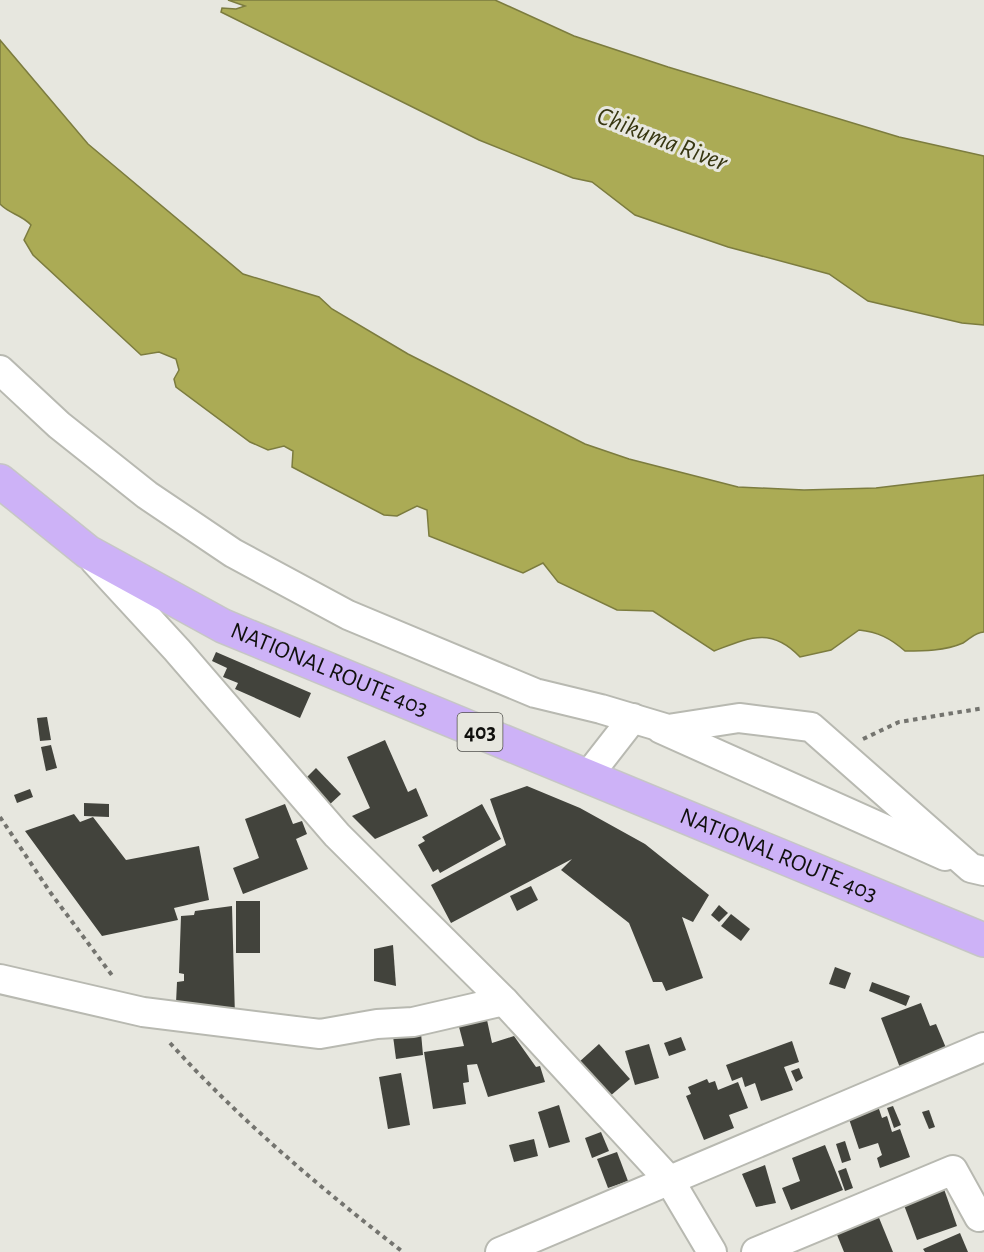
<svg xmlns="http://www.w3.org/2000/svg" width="984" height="1252" font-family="'Alegreya Sans',sans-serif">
  <rect width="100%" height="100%" fill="#e7e7df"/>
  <g fill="#abab55" stroke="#7c7c3f" stroke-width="1.5">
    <path d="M228 0H495L574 36 668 67 899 137 984 156V325L962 323 868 301 829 274 728 247 635 215 592 182 573 178 479 140 221 12 222 8 236 9 245 6Z"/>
    <path d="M0 40 88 144 243 274 319 297 332 309 408 354 585 444 629 459 738 487 804 490 876 488 984 475V632C975 632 970 639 963 643 945 651 923 651 905 651 890 638 878 632 859 630L831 650 800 657C771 626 748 638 714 651L653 611 617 610 558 582 543 563 523 573 429 536 427 510 417 506 397 516 384 515 292 467 293 451 284 446 268 450 250 442 176 387 174 379 179 370 176 359 159 352 141 355 33 255 24 240 31 225C21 214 9 214 0 204Z"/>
  </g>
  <g fill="#42433c">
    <path d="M216 652 311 693 300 718 235 689 238 683 223 677 227 668 212 661Z"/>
    <path d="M47 717 51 740 40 741 37 718Z"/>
    <path d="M385 740 408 792 416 788 428 816 375 839 352 816 370 808 347 757Z"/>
    <path d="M51 745 57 768 46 771 41 747Z"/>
    <path d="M316 768 341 794 328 806 304 780Z"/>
    <path d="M527 786 580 808 645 844 709 895 693 922 682 917 703 978 666 991 662 982H653L629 923 561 870 572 859 451 923 431 885 506 845 490 799Z"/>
    <path d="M30 789 33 797 17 803 14 795Z"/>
    <path d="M84 803 109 804V817L84 816Z"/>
    <path d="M285 804 293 824 302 821 307 834 296 839 308 869 243 894 233 868 259 858 245 819Z"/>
    <path d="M482 804 501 839 440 873 438 869 433 872 418 845 425 841 422 837Z"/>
    <path d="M74 814 80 822 93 817 126 860 199 846 209 900 174 908 178 920 102 936 25 831Z"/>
    <path d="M531 886 538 900 517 911 510 896Z"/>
    <rect x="236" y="901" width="24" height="52"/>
    <path d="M719 905 728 913 719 922 711 915Z"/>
    <path d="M232 906 235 1017 193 1014 194 1004 176 1003 177 982 184 981V974L179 973 181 916 194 915 195 911Z"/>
    <path d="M731 914 750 929 741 941 721 926Z"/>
    <path d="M393 945 396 986 374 981V949Z"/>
    <path d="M835 967 851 973 845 989 829 984Z"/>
    <path d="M872 982 910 996 906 1006 869 991Z"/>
    <path d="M921 1003 930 1026 936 1024 949 1055 902 1073 881 1018Z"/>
    <path d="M487 1020 492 1043 514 1036 536 1067 540 1066 545 1082 488 1097 477 1064 467 1065 469 1082 463 1083 466 1104 433 1109 424 1052 464 1046 459 1027Z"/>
    <path d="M421 1033 423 1055 396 1059 393 1036Z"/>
    <path d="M681 1037 686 1050 669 1056 664 1043Z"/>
    <path d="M792 1041 799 1062 784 1067 793 1090 761 1101 755 1083 745 1087 742 1077 732 1081 726 1065Z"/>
    <path d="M599 1044 630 1079 609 1097 578 1063Z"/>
    <path d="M649 1044 659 1078 635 1085 625 1051Z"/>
    <path d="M799 1068 803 1078 796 1082 791 1071Z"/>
    <path d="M401 1073 410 1125 388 1129 379 1077Z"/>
    <path d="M707 1079 709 1083 715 1081 718 1090 738 1082 748 1108 729 1115 734 1128 704 1140 686 1096 691 1094 688 1087Z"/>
    <path d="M559 1105 570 1142 549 1148 538 1112Z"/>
    <path d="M878 1106 882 1118 887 1116 892 1132 900 1129 910 1157 880 1168 877 1158 882 1155 878 1143 859 1149 848 1116Z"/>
    <path d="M893 1106 901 1125 894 1128 887 1108Z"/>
    <path d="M929 1110 935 1127 929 1129 922 1112Z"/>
    <path d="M601 1132 609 1151 592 1158 585 1138Z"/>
    <path d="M534 1139 538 1156 514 1162 509 1145Z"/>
    <path d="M845 1141 851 1160 842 1163 836 1144Z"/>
    <path d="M825 1145 843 1190 791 1210 782 1188 800 1181 792 1158Z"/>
    <path d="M617 1152 628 1181 608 1188 597 1159Z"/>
    <path d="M765 1165 776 1203 756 1207 742 1174Z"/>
    <path d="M846 1168 853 1188 845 1191 838 1171Z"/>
    <path d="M944 1189 957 1226 917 1240 901 1197Z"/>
    <path d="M875 1208 893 1252H844L833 1225Z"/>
    <path d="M960 1233 968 1252H925L923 1249Z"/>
  </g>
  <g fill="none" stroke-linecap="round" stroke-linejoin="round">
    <defs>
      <g id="street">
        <path d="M0 370 59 425 147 495 233 553 348 615 535 693 601 709 668 729 739 718 811 727 971 868 984 871"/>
        <path d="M95 561 177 650 337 835 504 1001 670 1181 712 1252"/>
        <path d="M661 729 945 856"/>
        <path d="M587 777 633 718"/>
        <path d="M0 979 143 1012 320 1034 377 1024 413 1022 504 1001"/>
        <path d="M500 1252 984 1047"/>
        <path d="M756 1252 953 1170 979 1217 984 1215"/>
      </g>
      <g id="highway">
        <path id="s1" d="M0 481 88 552 223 626 984 940"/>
      </g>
    </defs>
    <use href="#street" stroke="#b8b9b1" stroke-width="32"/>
    <use href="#highway" stroke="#c6c6c5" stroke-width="36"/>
    <g stroke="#74746f" stroke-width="4" stroke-dasharray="4.5 4.5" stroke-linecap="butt">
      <path d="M863 739 899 722 984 708"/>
      <path d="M0 817 50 892 114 978"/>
      <path d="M170 1043C240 1120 320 1188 403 1252"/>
    </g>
    <use href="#street" stroke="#fff" stroke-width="28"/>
    <use href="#highway" stroke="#cdb2f7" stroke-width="33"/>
  </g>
  <g text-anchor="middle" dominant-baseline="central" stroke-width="6" stroke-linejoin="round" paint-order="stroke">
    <rect fill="#e7e7df" stroke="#50504c" stroke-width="1.5" x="457.5" y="713" width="45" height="38" rx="4.5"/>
    <g font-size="22" font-weight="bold" fill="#10100d">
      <text x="480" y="732">403</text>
    </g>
    <g font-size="24" fill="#10100d" stroke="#e7e7df">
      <text stroke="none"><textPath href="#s1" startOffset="382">NATIONAL ROUTE 403</textPath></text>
      <text stroke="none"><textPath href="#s1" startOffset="868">NATIONAL ROUTE 403</textPath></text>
    </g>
    <g font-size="26" font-style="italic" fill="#383712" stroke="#e7e7df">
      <text transform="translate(662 139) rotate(21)">Chikuma River</text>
    </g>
  </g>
</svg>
